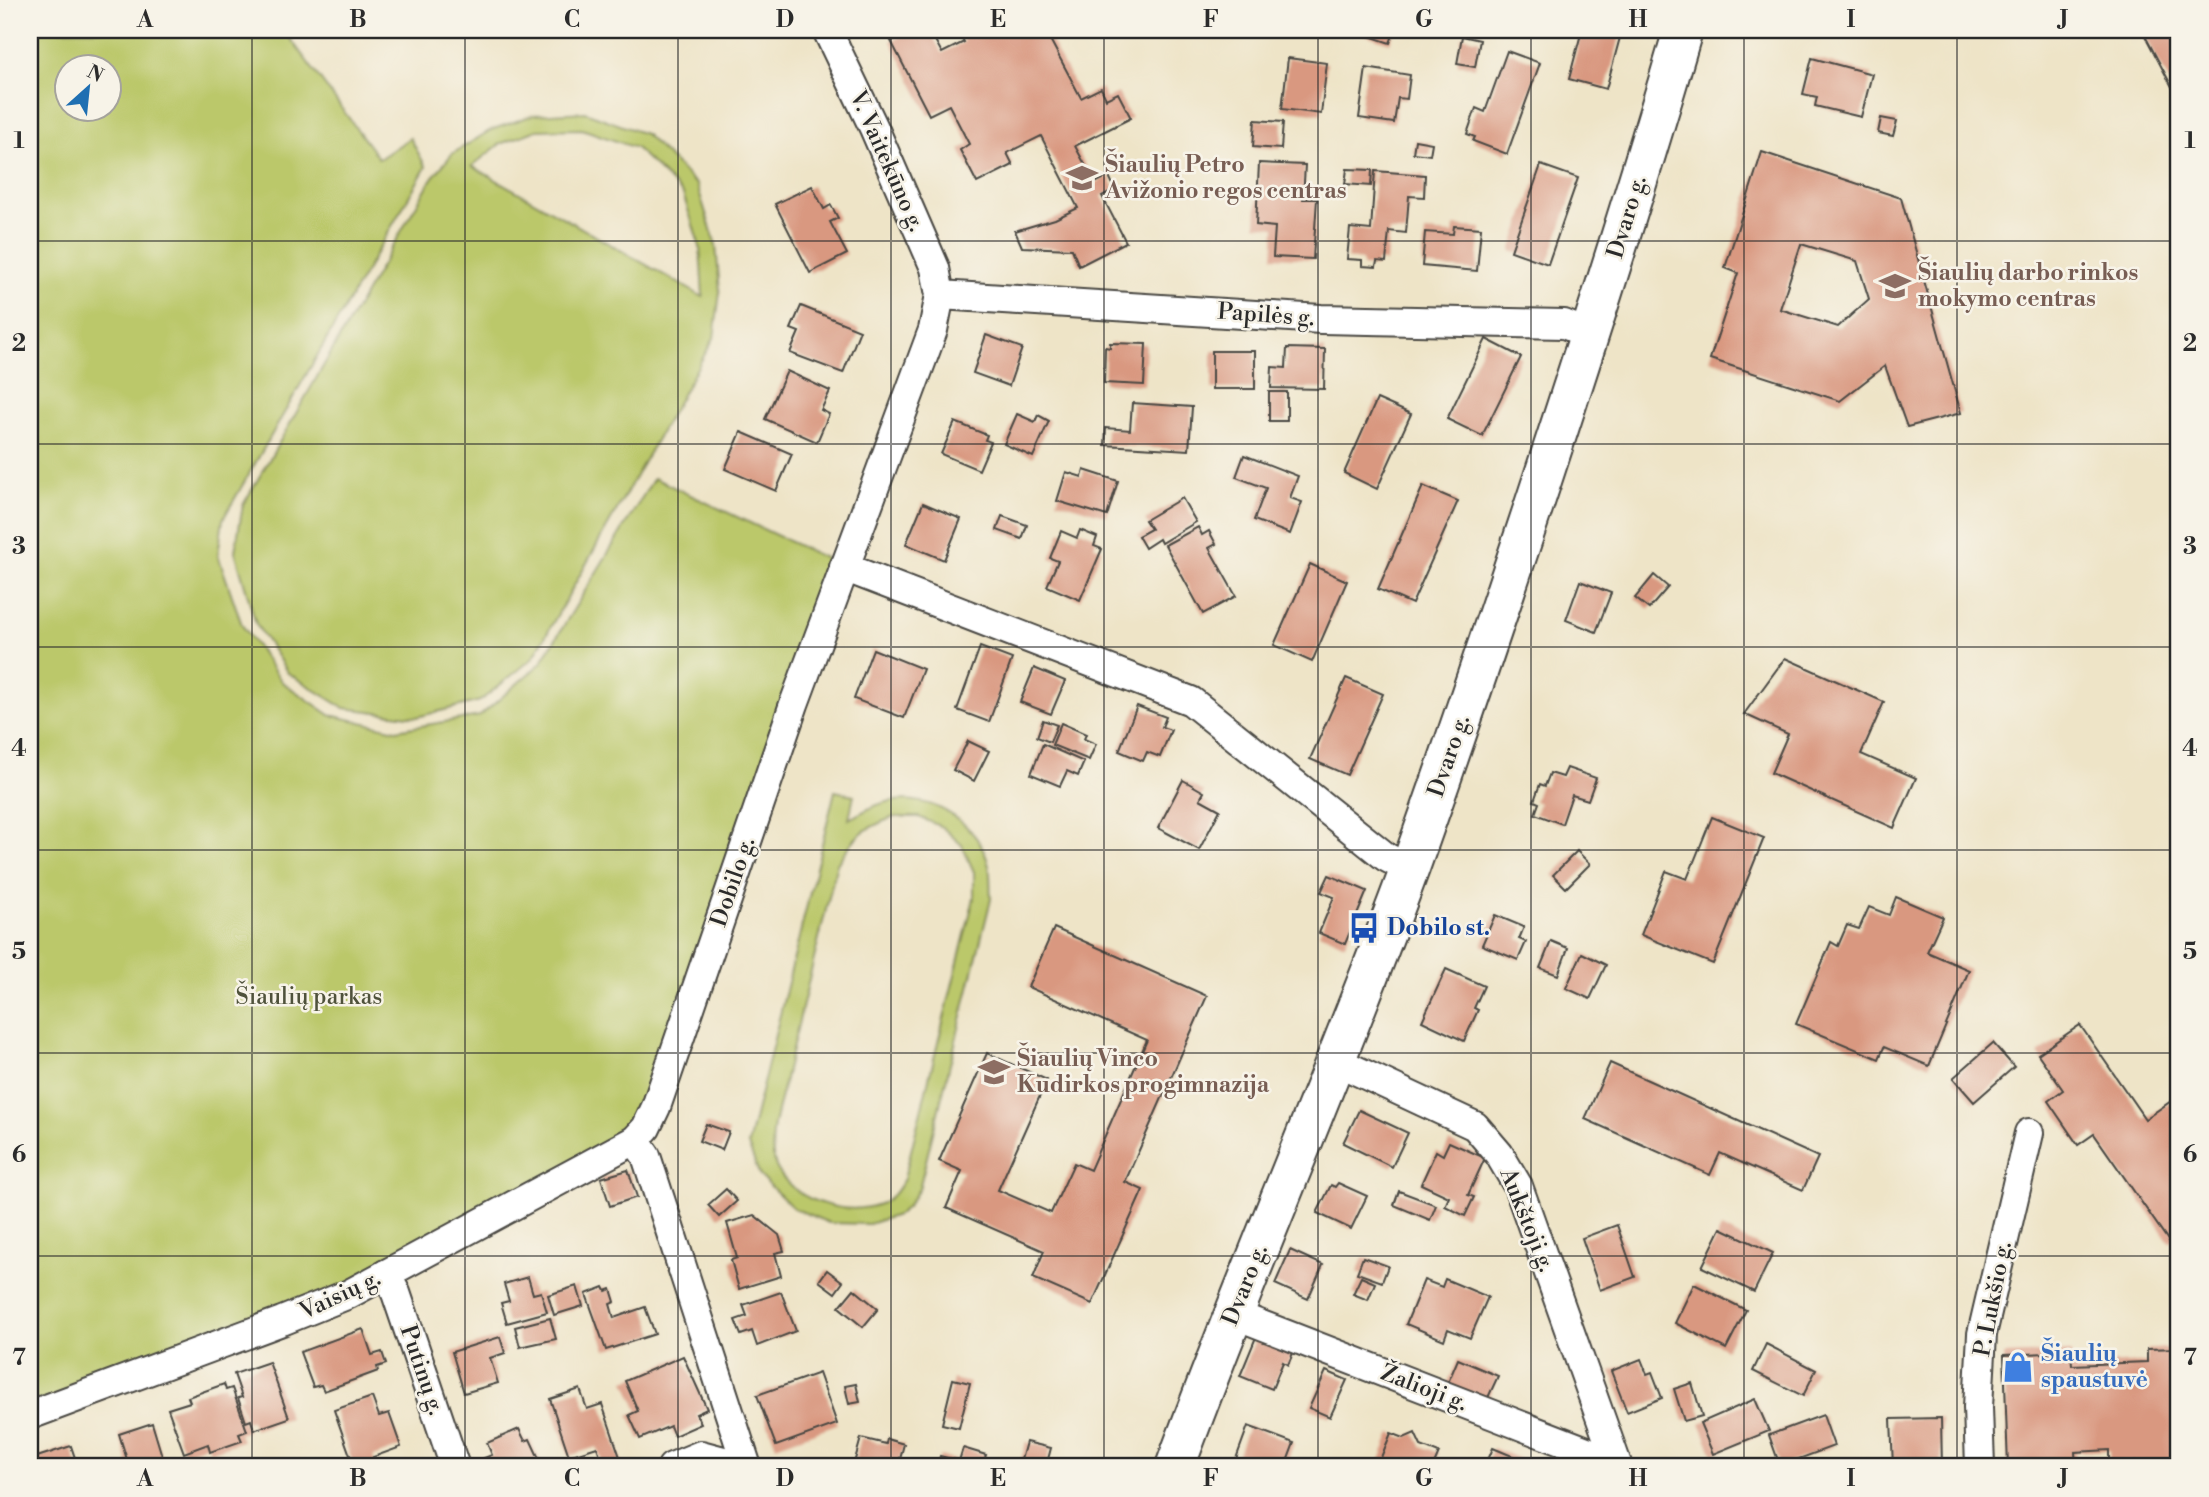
<svg xmlns="http://www.w3.org/2000/svg" width="2209" height="1497" font-family="'Libre Bodoni',serif">
  <rect width="100%" height="100%" fill="#f7f3e8"/>
  <filter id="ink" filterUnits="userSpaceOnUse"><feTurbulence type="fractalNoise" baseFrequency=".0143" numOctaves="2"/><feDisplacementMap in="SourceGraphic" scale="14" xChannelSelector="R" yChannelSelector="G"/><feConvolveMatrix kernelMatrix="1 2 1 2 8 2 1 2 1" color-interpolation-filters="sRGB"/></filter>
  <filter id="wash" filterUnits="userSpaceOnUse"><feTurbulence type="fractalNoise" baseFrequency=".00686" numOctaves="4" result="noise"/><feDisplacementMap in="SourceGraphic" scale="28" xChannelSelector="R" yChannelSelector="G"/><feGaussianBlur stdDeviation="1.57" result="paint"/><feColorMatrix in="noise" values="0 0 0 0 0 0 0 0 0 0 0 0 0 0 0 0 0 1.4 0 .05"/><feComposite in="paint" operator="in"/></filter>
  <g filter="url(#wash)">
    <rect width="100%" height="100%" fill="#eee4c7"/>
    <g fill="#bbc86a" stroke="#737a4a" stroke-width="2" fill-rule="evenodd">
      <path d="M30 30H284L379 159 410 138 426 167 223 519 218 555 242 625 282 682 330 715 396 730 480 716 541 663 654 478 844 567 646 1128 349 1294 30 1415ZM66 66H108V108H66Z"/>
      <path d="M585 112 645 134 697 185 716 245 720 292 714 338 533 658 480 701 417 717 344 708 288 673 256 624 235 551 243 505 432 178 452 154 491 130 533 115ZM582 129 636 148 683 194 700 247 703 297 472 166 500 144 537 130Z"/>
      <path d="M835 791 854 795 849 819C863 812 878 802 894 801 935 796 979 824 989 866 991 876 990 888 991 899L919 1189 907 1207 897 1215 869 1224 829 1223 793 1208 760 1176 748 1145ZM894 817H919L942 827 962 845 974 872V898L904 1179C898 1188 893 1198 882 1203 848 1217 799 1203 779 1172 770 1159 772 1140 774 1124L837 864C856 834 861 830 894 817Z"/>
    </g>
    <g id="blocks">
      <g fill="#d99880" fill-rule="evenodd">
        <path d="M914 30H917L922 38 931 33 942 53 964 42 959 32 963 30H981L982 32 987 30H1045L1081 98 1101 88 1106 99 1118 93 1131 118 1075 146 1095 183 1109 176 1115 189 1102 196 1126 242 1079 266 1072 249 1022 247 1015 231 1055 219 1078 208 1041 136 1007 153 1013 165 977 183 960 150 969 144 949 105 929 115 891 41Z"/>
        <path d="M1365 30H1395L1390 43 1363 34Z"/>
        <path d="M1582 30H1622L1606 89 1569 79Z"/>
        <path d="M2142 30H2179V100Z"/>
        <path d="M1462 36 1480 40 1475 67 1457 64Z"/>
        <path d="M1507 51 1540 63 1507 154 1473 141 1475 137 1467 134 1476 108 1485 112Z"/>
        <path d="M1288 58 1327 63 1321 114 1282 109Z"/>
        <path d="M1812 58 1872 74 1861 117 1815 106 1817 97 1803 94Z"/>
        <path d="M1366 68 1410 75 1407 99 1398 98 1394 123 1359 118Z"/>
        <path d="M1881 118 1897 121 1893 136 1878 133Z"/>
        <path d="M1255 120 1283 122 1281 149 1253 147Z"/>
        <path d="M1415 140 1432 143 1430 155 1413 153Z"/>
        <path d="M1762 152 1901 198 1961 413 1907 427 1885 366 1840 401 1710 359 1738 273 1725 268ZM1801 244 1857 261 1869 299 1838 327 1780 309Z"/>
        <path d="M1259 163 1305 165 1303 199H1317L1313 259 1273 257 1275 227 1256 225Z"/>
        <path d="M1541 165 1578 178 1548 264 1511 251Z"/>
        <path d="M1347 169 1372 170 1371 186 1345 184Z"/>
        <path d="M1375 171 1425 175 1424 197 1409 196 1406 233 1389 231 1386 262 1377 261 1376 267 1362 266V260L1347 259 1350 228 1371 230Z"/>
        <path d="M812 186 824 209 831 205 838 218 830 222 847 254 810 273 775 204Z"/>
        <path d="M1454 226 1481 228 1477 271 1422 266 1425 232 1453 234Z"/>
        <path d="M801 306 860 330 843 373 790 353 799 332 791 329Z"/>
        <path d="M986 335 1022 348 1009 386 973 373Z"/>
        <path d="M1486 339 1521 357 1482 436 1447 419Z"/>
        <path d="M1110 343 1146 344 1144 385 1104 383 1105 347 1110 348Z"/>
        <path d="M1287 348 1325 349 1324 389 1271 388 1272 367 1286 368Z"/>
        <rect x="1212" y="351" width="43" height="38"/>
        <path d="M787 371 830 391 821 410 829 414 817 442 765 419Z"/>
        <rect x="1269" y="392" width="18" height="29"/>
        <path d="M1377 399 1411 414 1377 489 1344 473Z"/>
        <path d="M1132 403 1192 407 1189 450 1105 445 1106 428 1130 430Z"/>
        <path d="M1017 414 1035 422 1038 415 1049 421 1033 457 1004 444Z"/>
        <path d="M955 422 987 435 985 440 991 442 979 470 941 454Z"/>
        <path d="M741 432 792 454 776 491 725 469Z"/>
        <path d="M1244 455 1298 476 1290 498 1302 502 1290 534 1254 520 1266 488 1236 477Z"/>
        <path d="M1084 470 1118 481 1107 516 1057 501 1066 472 1082 477Z"/>
        <path d="M1423 486 1458 501 1412 604 1378 589Z"/>
        <path d="M1182 498 1196 522 1161 543 1159 539 1145 548 1138 536 1151 529 1145 520Z"/>
        <path d="M923 503 961 519 944 560 906 544Z"/>
        <path d="M1002 516 1027 525 1022 539 997 530Z"/>
        <path d="M1198 527 1202 535 1209 531 1216 544 1209 548 1236 596 1203 614 1165 545Z"/>
        <path d="M1080 530 1097 537 1094 546 1102 549 1080 600 1047 586 1058 561 1050 558 1061 531 1077 538Z"/>
        <path d="M1310 564 1347 581 1312 662 1274 645Z"/>
        <path d="M1654 575 1668 587 1649 609 1635 598Z"/>
        <path d="M1580 581 1611 593 1596 632 1566 620Z"/>
        <path d="M980 647 1012 659 989 722 957 710Z"/>
        <path d="M873 649 923 669 904 718 854 699Z"/>
        <path d="M1785 658 1884 702 1861 754 1916 778 1894 828 1771 773 1788 734 1744 714Z"/>
        <path d="M1034 668 1065 681 1051 714 1020 702Z"/>
        <path d="M1346 678 1383 694 1347 775 1310 759Z"/>
        <path d="M1137 706 1166 717 1162 727 1171 730 1160 757 1147 752 1143 761 1119 751Z"/>
        <path d="M1043 720 1057 725 1050 742 1037 737Z"/>
        <path d="M1061 723 1086 734 1084 739 1096 744 1089 760 1052 745Z"/>
        <path d="M968 741 989 751 974 781 953 770Z"/>
        <path d="M1043 744 1084 762 1078 776 1067 771 1060 786 1031 774Z"/>
        <path d="M1567 768 1596 778 1588 800 1572 795 1562 824 1535 814 1539 803 1534 801 1540 784 1545 786 1550 773 1563 777Z"/>
        <path d="M1183 780 1204 792 1200 799 1220 810 1199 850 1158 828Z"/>
        <path d="M1712 817 1764 838 1713 964 1641 935 1666 871 1687 879Z"/>
        <path d="M1577 851 1590 864 1566 888 1553 875Z"/>
        <path d="M1329 875 1367 891 1345 944 1319 933 1334 897 1321 892Z"/>
        <path d="M1896 897 1943 917 1927 952 1969 970 1929 1066 1884 1047 1879 1059 1796 1024 1831 942 1838 946 1847 925 1859 929 1869 907 1889 915Z"/>
        <path d="M1495 915 1524 927 1519 939 1526 942 1518 960 1482 945Z"/>
        <path d="M1054 928 1207 996 1125 1182 1143 1190 1092 1304 1033 1278 1044 1251 946 1208 962 1171 939 1161 987 1053 1047 1080 998 1190 1051 1213 1074 1163 1090 1170 1147 1040 1028 987Z"/>
        <path d="M1551 941 1568 948 1558 975 1540 968Z"/>
        <path d="M1582 953 1606 965 1590 999 1566 988Z"/>
        <path d="M1446 969 1484 986 1474 1008 1478 1010 1464 1041 1422 1021Z"/>
        <path d="M2080 1025 2145 1119 2177 1097 2179 1101V1236L2170 1243 2094 1134 2078 1145 2048 1101 2063 1090 2038 1054Z"/>
        <path d="M1993 1043 2014 1067 1974 1102 1953 1078Z"/>
        <path d="M1610 1063 1818 1157 1803 1190 1720 1153 1710 1175 1585 1119Z"/>
        <path d="M1359 1110 1408 1133 1392 1167 1343 1143Z"/>
        <path d="M706 1124 729 1132 722 1150 699 1141Z"/>
        <path d="M1449 1142 1485 1158 1468 1195 1474 1197 1465 1216 1445 1206 1449 1197 1421 1184 1436 1151 1443 1155Z"/>
        <path d="M628 1170 637 1197 610 1206 601 1178Z"/>
        <path d="M1338 1183 1367 1196 1351 1229 1317 1213 1331 1185 1335 1187Z"/>
        <path d="M726 1189 737 1201 719 1217 708 1205Z"/>
        <path d="M1399 1191 1436 1205 1430 1220 1394 1205Z"/>
        <path d="M754 1215 779 1235 784 1251 775 1253 781 1276 739 1289 731 1260 737 1258 727 1223Z"/>
        <path d="M1617 1225 1635 1277 1600 1290 1582 1238Z"/>
        <path d="M1721 1228 1773 1253 1754 1292 1702 1267Z"/>
        <path d="M1290 1250 1323 1265 1308 1299 1275 1284Z"/>
        <path d="M1363 1257 1388 1266 1382 1282 1357 1273Z"/>
        <path d="M827 1270 843 1282 835 1293 819 1281Z"/>
        <path d="M528 1277 533 1294 541 1292 547 1312 507 1323 501 1303 509 1301 504 1284Z"/>
        <path d="M1361 1277 1375 1283 1368 1300 1353 1294Z"/>
        <path d="M1445 1279 1488 1297 1470 1338 1448 1329 1444 1340 1406 1324 1424 1280 1442 1287Z"/>
        <path d="M1694 1284 1746 1310 1726 1349 1675 1323Z"/>
        <path d="M577 1286 583 1306 554 1315 548 1295Z"/>
        <path d="M604 1287 606 1291 611 1289 615 1302 610 1304 614 1318 645 1307 655 1334 606 1350 586 1294Z"/>
        <path d="M854 1289 878 1309 863 1327 839 1307Z"/>
        <path d="M781 1292 796 1331 757 1346 752 1331 741 1335 735 1320 747 1316 743 1305Z"/>
        <path d="M550 1318 556 1339 520 1347 515 1327Z"/>
        <path d="M363 1329 372 1355 382 1352 386 1364 377 1367 378 1371 324 1391 321 1385 313 1387 300 1352Z"/>
        <path d="M500 1337 505 1353 490 1358 498 1383 464 1393 452 1352Z"/>
        <path d="M1256 1337 1293 1353 1288 1365 1283 1362 1272 1389 1240 1376Z"/>
        <path d="M1766 1344 1816 1370 1803 1396 1753 1371Z"/>
        <path d="M2179 1348V1460L2109 1463V1450L2075 1452 2076 1467H2008L2004 1355 2071 1352 2072 1365 2147 1362V1349Z"/>
        <path d="M683 1356 707 1409 696 1414 701 1424 674 1436 670 1426 640 1439 629 1415 638 1411 625 1381Z"/>
        <path d="M1458 1359 1498 1376 1486 1402 1447 1385Z"/>
        <path d="M1641 1359 1647 1374 1652 1372 1662 1398 1627 1412 1611 1371Z"/>
        <path d="M269 1362 289 1418 254 1430 251 1420 246 1422 238 1398 242 1397 234 1374Z"/>
        <path d="M1326 1371 1347 1380 1330 1417 1309 1408Z"/>
        <path d="M819 1373 837 1424 776 1446 757 1395Z"/>
        <path d="M953 1379 970 1383 959 1428 942 1424Z"/>
        <path d="M1692 1383 1702 1416 1684 1421 1674 1389Z"/>
        <path d="M224 1384 226 1390 232 1388 247 1431 239 1434 242 1441 210 1452 208 1444 184 1453 168 1409 190 1402 188 1397Z"/>
        <path d="M856 1384 860 1402 849 1404 845 1386Z"/>
        <path d="M580 1389 587 1409 602 1404 622 1463 604 1467 597 1447 569 1456 550 1399Z"/>
        <path d="M372 1397 379 1416 389 1413 401 1447 373 1457 377 1467H335L352 1461 334 1410Z"/>
        <path d="M1755 1399 1769 1431 1713 1454 1700 1423Z"/>
        <path d="M1823 1415 1834 1446 1780 1466 1769 1435Z"/>
        <path d="M1941 1418 1942 1467H1893L1891 1419Z"/>
        <path d="M152 1423 162 1456 156 1458 159 1466H129L119 1434Z"/>
        <path d="M1248 1426 1294 1443 1285 1467H1233Z"/>
        <path d="M519 1429 525 1441 530 1439 543 1467H488L484 1458 492 1455 487 1443Z"/>
        <path d="M1391 1433 1404 1438 1415 1433 1421 1446 1439 1453 1433 1467H1377Z"/>
        <path d="M861 1438 886 1444 887 1439 904 1444 898 1467H853Z"/>
        <path d="M1026 1442 1051 1448 1046 1467H1019Z"/>
        <path d="M71 1446 78 1467H37L34 1458Z"/>
        <path d="M963 1448 986 1455 982 1467H937L940 1456 959 1461Z"/>
        <path d="M1493 1448 1529 1463 1527 1467H1485Z"/>
      </g>
    </g>
  </g>
  <g filter="url(#ink)">
    <use href="#blocks" fill-opacity="0" stroke="#484742" stroke-width="2"/>
    <g fill="none" stroke-linecap="round" stroke-linejoin="round">
      <defs>
        <g id="minor">
          <path d="M940 295 1321 319 1564 324 1591 335"/>
          <path d="M844 567 1191 701 1386 857 1409 869"/>
          <path d="M1336 1061 1475 1126 1499 1154 1518 1186 1618 1467"/>
          <path d="M635 1140 646 1156 747 1467"/>
          <path d="M386 1274 396 1293 455 1467"/>
          <path d="M1233 1314 1615 1462"/>
          <path d="M30 1415 282 1321 349 1294 635 1140 646 1128 656 1107 794 704 933 330 940 295 935 268 874 128 827 30"/>
          <path d="M672 1467 701 1455 746 1467"/>
          <path d="M1980 1467 1978 1407 1982 1334 2029 1133"/>
        </g>
        <path id="secondary" d="M1175 1467C1249 1266 1336 1069 1410 868 1453 748 1494 626 1534 505 1586 347 1637 190 1683 30"/>
      </defs>
      <use href="#minor" stroke="#484742" stroke-width="32"/>
      <use href="#secondary" stroke="#484742" stroke-width="42"/>
      <use href="#minor" stroke="#fff" stroke-width="28"/>
      <use href="#secondary" stroke="#fff" stroke-width="38"/>
    </g>
  </g>
  <path fill="none" stroke="#2b2b2b" stroke-width="2" stroke-opacity="0.55" d="M252 30V1467M465 30V1467M678 30V1467M891 30V1467M1104 30V1467M1318 30V1467M1531 30V1467M1744 30V1467M1957 30V1467M30 241H2179M30 444H2179M30 647H2179M30 850H2179M30 1053H2179M30 1256H2179"/>
  <defs>
    <symbol id="school-bare" viewBox="-9 -9 18 18"><path d="M0-5L7-2L0 1L-7-2ZM-4 1L0 2.5L4 1V4Q0 6-4 4Z" fill="#8d6e63" stroke="#f7f3e8" stroke-width="2.5" paint-order="stroke"/></symbol>
    <symbol id="bus-bare" viewBox="-9 -9 18 18"><path d="M-5-6H5V4H4V6H2V4H-2V6H-4V4H-5ZM-3.5-4V0h7V-4ZM-3.5 1.2v1.5H-2V1.2ZM2 1.2v1.5H3.5V1.2Z" fill="#1a4fb4" stroke="#f7f3e8" stroke-width="2.5" paint-order="stroke"/></symbol>
    <symbol id="shop-bare" viewBox="-9 -9 18 18"><path d="M-5-2.5h2.3a2.7 3.5 0 0 1 5.4 0H5L5.5 6h-11ZM-1.5-2.5h3a1.5 2.3 0 0 0-3 0Z" fill="#3f7fe0" stroke="#f7f3e8" stroke-width="2.5" paint-order="stroke"/></symbol>
  </defs>
  <g fill-rule="evenodd">
    <use href="#school-bare" x="1060" y="156" width="44" height="44"/>
    <use href="#school-bare" x="1873" y="264" width="44" height="44"/>
    <use href="#bus-bare" x="1342" y="906" width="44" height="44"/>
    <use href="#school-bare" x="972" y="1050" width="44" height="44"/>
    <use href="#shop-bare" x="1996" y="1345" width="44" height="44"/>
  </g>
  <g text-anchor="middle" dominant-baseline="central" stroke-width="5" stroke-linejoin="round" paint-order="stroke">
    <g font-size="23" fill="#2b2b2b" stroke="#f7f3e8">
      <text transform="translate(887 161) rotate(66)">V. Vaitekūno g.</text>
      <text transform="translate(1627 217) rotate(-73)">Dvaro g.</text>
      <text transform="translate(1266 315) rotate(4)">Papilės g.</text>
      <text transform="translate(1449 756) rotate(-71)">Dvaro g.</text>
      <text transform="translate(733 882) rotate(-71)">Dobilo g.</text>
      <text transform="translate(1527 1220) rotate(68)">Aukštoji g.</text>
      <text transform="translate(1245 1285) rotate(-68)">Dvaro g.</text>
      <text transform="translate(340 1295) rotate(-25)">Vaisių g.</text>
      <text transform="translate(1993 1299) rotate(-79)">P. Lukšio g.</text>
      <text transform="translate(422 1370) rotate(71)">Putinų g.</text>
      <text transform="translate(1424 1388) rotate(21)">Žalioji g.</text>
    </g>
    <g font-size="23" font-weight="bold" fill="#785e54" stroke="#f7f3e8" text-anchor="start">
      <text x="1105" y="165">Šiaulių Petro<tspan x="1105" dy="26">Avižonio regos centras</tspan></text>
      <text x="1918" y="273">Šiaulių darbo rinkos<tspan x="1918" dy="26">mokymo centras</tspan></text>
      <text x="1017" y="1059">Šiaulių Vinco<tspan x="1017" dy="26">Kudirkos progimnazija</tspan></text>
    </g>
    <g font-size="23" font-weight="bold" fill="#164399" stroke="#f7f3e8" text-anchor="start">
      <text x="1387" y="928">Dobilo st.</text>
    </g>
    <g font-size="23" fill="#4f523b" stroke="#f7f3e8">
      <text x="309" y="997">Šiaulių parkas</text>
    </g>
    <g font-size="23" font-weight="bold" fill="#366cbe" stroke="#f7f3e8" text-anchor="start">
      <text x="2041" y="1354">Šiaulių<tspan x="2041" dy="26">spaustuvė</tspan></text>
    </g>
  </g>
  <rect width="2209" height="1497" fill="none" stroke="#f7f3e8" stroke-width="77"/>
  <g transform="translate(88 88) rotate(27)"><circle r="33" fill="#f7f3e8" stroke="#a5a39c" stroke-width="2"/>
  <path d="M0-5L12 26L0 18L-12 26Z" fill="#1f6fb2"/>
  <text y="-10" font-size="19" font-weight="bold" text-anchor="middle" fill="#2b2b2b">N</text>
  </g>
  <rect x="38" y="38" width="2132" height="1420" fill="none" stroke="#2b2b2b" stroke-width="2.5"/>
  <g font-size="23" text-anchor="middle" font-weight="bold" fill="#2b2b2b">
    <text x="145" y="27">A</text>
    <text x="358" y="27">B</text>
    <text x="572" y="27">C</text>
    <text x="785" y="27">D</text>
    <text x="998" y="27">E</text>
    <text x="1211" y="27">F</text>
    <text x="1424" y="27">G</text>
    <text x="1638" y="27">H</text>
    <text x="1851" y="27">I</text>
    <text x="2064" y="27">J</text>
    <text x="19" y="148">1</text>
    <text x="2190" y="148">1</text>
    <text x="19" y="351">2</text>
    <text x="2190" y="351">2</text>
    <text x="19" y="554">3</text>
    <text x="2190" y="554">3</text>
    <text x="19" y="756">4</text>
    <text x="2190" y="756">4</text>
    <text x="19" y="959">5</text>
    <text x="2190" y="959">5</text>
    <text x="19" y="1162">6</text>
    <text x="2190" y="1162">6</text>
    <text x="19" y="1365">7</text>
    <text x="2190" y="1365">7</text>
    <text x="145" y="1486">A</text>
    <text x="358" y="1486">B</text>
    <text x="572" y="1486">C</text>
    <text x="785" y="1486">D</text>
    <text x="998" y="1486">E</text>
    <text x="1211" y="1486">F</text>
    <text x="1424" y="1486">G</text>
    <text x="1638" y="1486">H</text>
    <text x="1851" y="1486">I</text>
    <text x="2064" y="1486">J</text>
  </g>
</svg>
